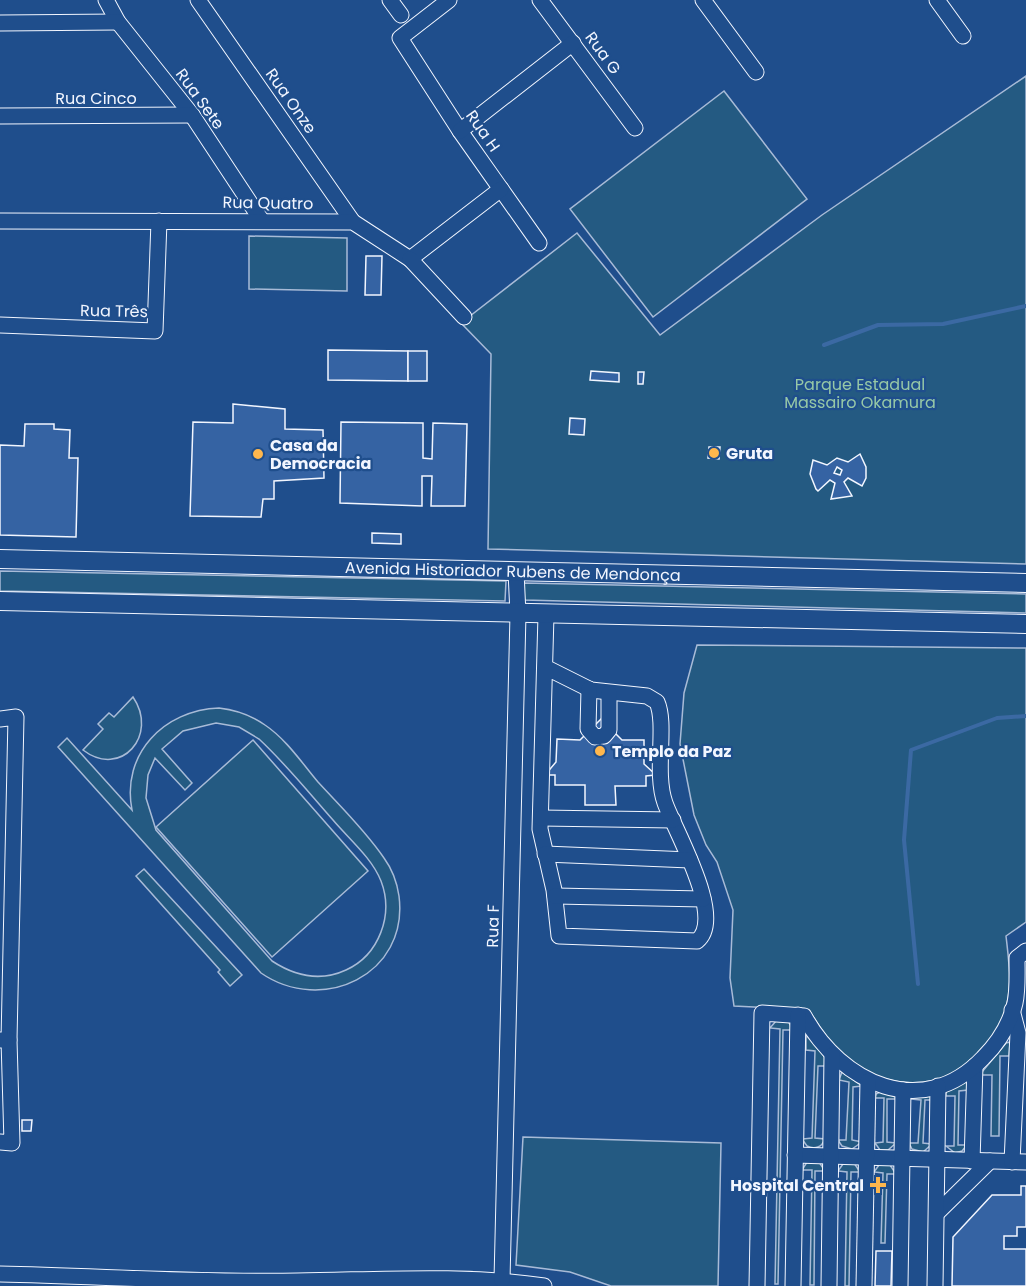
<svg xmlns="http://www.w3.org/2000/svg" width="1026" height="1286" font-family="Poppins,sans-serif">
  <rect width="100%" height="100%" fill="#1f4e8c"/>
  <g fill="#245a82" stroke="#a8bbd7" stroke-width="1.5" fill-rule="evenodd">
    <path d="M1026 76V564L488 549 491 354 461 323 577 233 660 335 822 215Z"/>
    <path d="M724 91 807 199 653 317 570 209Z"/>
    <path d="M249 236 347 238V291L249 289Z"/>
    <path d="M0 571 506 581 505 601 0 591Z"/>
    <path d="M524 583 1026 594V613L524 600Z"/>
    <path d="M697 645 1026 648V922L1006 936C1008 954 1011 973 1009 991 1000 1067 926 1106 860 1068 837 1055 822 1031 809 1010L734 1006 730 978 733 910 717 862 706 845 694 815 680 744 684 693Z"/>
    <path d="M133 697C159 735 121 779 83 750L103 729 98 724 109 713 114 717Z"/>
    <path d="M219 708C236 710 251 715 265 725 286 739 302 763 318 782 340 806 365 830 384 858 392 869 397 882 399 896 409 975 322 1015 261 973L58 747 67 738 132 810C121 754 164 710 219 708ZM216 723 239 727 259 739C286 764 309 793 333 820 349 839 372 858 381 881 394 915 379 955 346 970 320 982 295 976 272 961L156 830 146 798 148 775 155 758 185 790 192 783 162 749 183 731Z"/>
    <path d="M253 740 368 871 272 957 156 827Z"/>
    <path d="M144 869 242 975 230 986 218 972 220 970 136 876Z"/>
    <path d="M776 1021H788L793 1030H783L778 1284H775L780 1029 770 1028Z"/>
    <path d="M806 1035 828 1061V1066H818L815 1138 825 1139C822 1147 815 1150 807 1146L802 1139 812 1138 815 1051 806 1050Z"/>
    <path d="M1010 1042 1009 1056H1000L999 1136H991L992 1075H981L982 1072 1006 1043Z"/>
    <path d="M842 1072 862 1086 853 1087 852 1140 862 1142 852 1149 842 1146 838 1140H846L849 1082 839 1080Z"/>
    <path d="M965 1082H968V1090L959 1091 958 1145H967L962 1151 955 1153 946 1146H954L955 1096H946V1091Z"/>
    <path d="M882 1091 896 1096 897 1099H887V1142L896 1143 888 1150H880L875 1143 883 1142 884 1098H875L876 1094Z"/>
    <path d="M914 1095H930L933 1100H925L923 1143 932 1144 923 1152 912 1149 909 1143H918L921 1100 910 1099Z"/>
    <path d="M523 1137 721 1143 718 1286H611L570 1272 516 1265Z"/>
    <path d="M807 1162H819L825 1171H815L814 1285H810L812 1170H802Z"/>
    <path d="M854 1163 860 1172H851L849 1286H845L847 1172 838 1171 843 1164Z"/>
    <path d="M879 1165H890L896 1174H887L885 1243H881L883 1173 874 1172Z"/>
  </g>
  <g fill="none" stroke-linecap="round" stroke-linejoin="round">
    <g stroke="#3b69a3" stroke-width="4">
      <path d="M824 345 878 325 943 324 1026 306"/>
      <path d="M918 984 904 840 911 750 997 718 1026 716"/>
    </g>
  </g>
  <g fill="#3563a3" stroke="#f2f6ff" stroke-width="1.5" fill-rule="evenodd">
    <path d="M366 256H382L381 295H365Z"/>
    <path d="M328 350 408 351V381L328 380Z"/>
    <rect x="408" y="351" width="19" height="30"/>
    <path d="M591 371 619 373V382L590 380Z"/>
    <path d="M638 372H644L643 384H638Z"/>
    <path d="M233 404 285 409V429L323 430 324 478 274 481V499H263L261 517 190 516 193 422 233 423Z"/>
    <path d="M570 418 585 419 584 435 569 434Z"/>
    <path d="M341 422 423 423V458L432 459 433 423 467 424 465 506H431L432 476H422V506L340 503Z"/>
    <path d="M25 424H54V429L70 430 69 458H78L76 537 0 535V445L24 446Z"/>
    <path d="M709 447H720L719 459 708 458Z"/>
    <path d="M860 454 866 467V478L862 486 848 478 844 482 852 496 831 499 835 483 830 480 818 491 816 489 810 474 813 460 827 465 837 458 848 462ZM837 467 842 470 840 475 834 473Z"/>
    <path d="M372 533 401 534V544L372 543Z"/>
    <path d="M601 719 622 740H644V764L656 775 646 776V786H615L616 805H585V785H555V775H545L556 762 557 739 580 740Z"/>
    <path d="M22 1120H32L31 1131H22Z"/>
    <path d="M1021 1186H1026V1227H1017V1236H1004V1249H1026V1286H952L953 1237 992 1195H1021Z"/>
    <path d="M876 1251H892L891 1286H875Z"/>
  </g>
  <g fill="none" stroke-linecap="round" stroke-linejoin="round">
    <defs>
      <g id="minor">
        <path d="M106 0 118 22 192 115 262 221"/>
        <path d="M198 0 353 222"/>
        <path d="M390 0 401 15"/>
        <path d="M449 0 400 38 460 131 539 243"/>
        <path d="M540 0 635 128"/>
        <path d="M703 0 756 72"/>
        <path d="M937 0 963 36"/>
        <path d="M0 23 118 22"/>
        <path d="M0 116 192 115"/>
        <path d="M460 131 573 43"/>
        <path d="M0 221 353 222 410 259 501 189"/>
        <path d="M410 259 464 317"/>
        <path d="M0 325 155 331 159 221"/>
        <path d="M545 667 591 690 647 696 657 702C667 725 654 772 665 803 675 831 726 918 697 941L559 936 554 890 540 829 546 615"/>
        <path d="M589 689 588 729 595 737 604 736 609 730V693"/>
        <path d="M0 719 16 717 9 1040"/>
        <path d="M541 818 673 820"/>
        <path d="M545 854 690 860"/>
        <path d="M555 896 703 899"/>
        <path d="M0 1040H9L12 1143 0 1142"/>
        <path d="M795 1155 1026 1162"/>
        <path d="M972 1161 975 1066"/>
        <path d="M1012 1162 1018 1033 1012 1010"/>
        <path d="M937 1213 990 1161"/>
        <path d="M0 1274C99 1276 198 1283 297 1281 380 1280 462 1274 544 1286"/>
        <path d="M502 1280 518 614 516 572"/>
        <path d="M757 1286 762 1013 804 1016C841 1083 922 1122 983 1058 998 1043 1010 1024 1015 1003 1018 989 1017 973 1017 958L1026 951"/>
        <path d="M793 1286 798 1015"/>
        <path d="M829 1286 832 1055"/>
        <path d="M864 1286 868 1081"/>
        <path d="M900 1286 903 1090"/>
        <path d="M935 1286 938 1086"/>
      </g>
      <g id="major">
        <path id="s1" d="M0 559 1026 583"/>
        <path d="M0 601 1026 624"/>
      </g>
    </defs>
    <use href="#minor" stroke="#f2f6ff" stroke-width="17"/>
    <use href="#major" stroke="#f2f6ff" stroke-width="20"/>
    <use href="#minor" stroke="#1f4e8c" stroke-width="15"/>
    <use href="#major" stroke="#1f4e8c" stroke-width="18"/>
  </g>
  <g fill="#ffb74d" stroke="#1f4e8c" stroke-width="2">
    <circle cx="714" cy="453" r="6"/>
    <circle cx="258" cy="454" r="6"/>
    <circle cx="600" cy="751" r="6"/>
    <path d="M875 1176h6v6h6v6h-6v6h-6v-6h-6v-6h6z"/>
  </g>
  <g text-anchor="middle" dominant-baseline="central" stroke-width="4.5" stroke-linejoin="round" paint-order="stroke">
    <g font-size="16" fill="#f2f6ff" stroke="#1f4e8c">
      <text transform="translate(603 53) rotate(54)">Rua G</text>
      <text x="96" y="98">Rua Cinco</text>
      <text transform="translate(200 99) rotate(54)">Rua Sete</text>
      <text transform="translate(291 101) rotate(55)">Rua Onze</text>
      <text transform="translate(483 131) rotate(55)">Rua H</text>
      <text transform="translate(268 203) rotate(1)">Rua Quatro</text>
      <text transform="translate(114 311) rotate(1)">Rua Três</text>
      <text stroke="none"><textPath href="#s1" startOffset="513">Avenida Historiador Rubens de Mendonça</textPath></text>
      <text transform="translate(493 926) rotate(-89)">Rua F</text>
    </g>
    <g font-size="16" fill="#97c8a6" stroke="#1f4e8c">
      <text x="860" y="384">Parque Estadual<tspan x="860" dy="18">Massairo Okamura</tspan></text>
    </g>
    <g font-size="16" font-weight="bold" fill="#f2f6ff" stroke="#1f4e8c" text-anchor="start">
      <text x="270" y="445">Casa da<tspan x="270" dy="18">Democracia</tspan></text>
      <text x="726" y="453">Gruta</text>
      <text x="612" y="751">Templo da Paz</text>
      <text x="864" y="1185" text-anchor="end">Hospital Central</text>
    </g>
  </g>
</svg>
